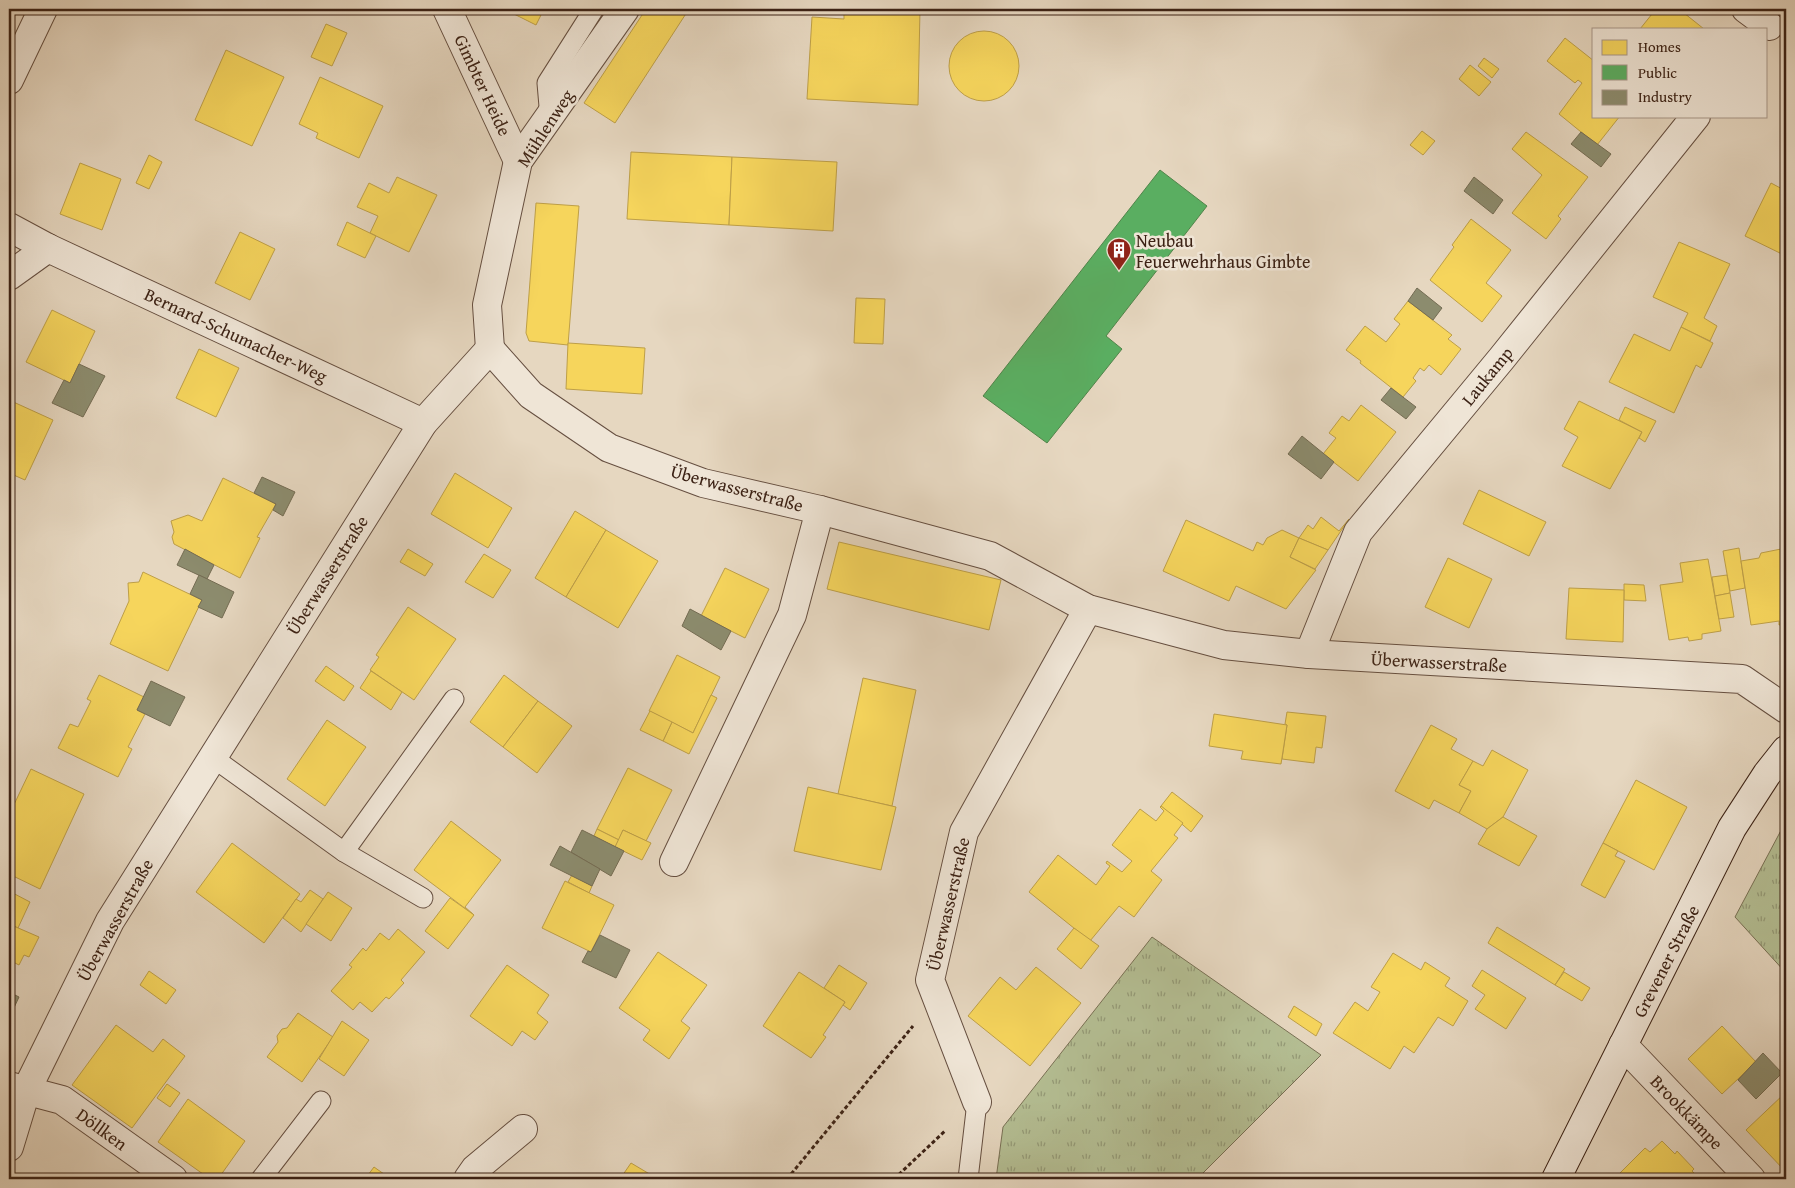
<svg xmlns="http://www.w3.org/2000/svg" width="1795" height="1188" font-family="'Gentium Book Plus',serif">
  <defs>
    <pattern id="grass-tufts" width="24" height="20" patternUnits="userSpaceOnUse" patternTransform="scale(1.25)"><rect width="24" height="20" fill="#b4be93"/><path d="M3 7l-1-3M5 7V3M7 7l1-3M15 17l-1-3M17 17v-4M19 17l1-3" fill="none" stroke="#949a77"/></pattern>
  </defs>
  <rect width="100%" height="100%" fill="#e6d7c0"/>
  <filter id="stains"><feTurbulence type="fractalNoise" baseFrequency=".004" numOctaves="4"/><feColorMatrix values="0 0 0 0 .2 0 0 0 0 .09 0 0 0 0 .02 0 0 0 .5 -.17"/></filter>
  <radialGradient id="worn" r=".72"><stop offset=".6" stop-color="#630" stop-opacity="0"/><stop offset="1" stop-color="#630" stop-opacity=".3"/></radialGradient>
  <g fill="url(#grass-tufts)" stroke="#787054">
    <path d="M1786 821V973L1735 917Z"/>
    <path d="M1152 937 1321 1055 1197 1179H996L1003 1127Z"/>
  </g>
  <g fill="#f6d55c" stroke="#be9f47">
    <path d="M504 9H544L536 25Z"/>
    <path d="M646 9H689L615 123 584 103Z"/>
    <path d="M844 9H920L918 105 807 99 812 17 844 19Z"/>
    <path d="M1656 9H1679L1704 29H1640Z"/>
    <path d="M326 24 347 33 332 66 311 57Z"/>
    <circle cx="984" cy="66" r="35"/>
    <path d="M1565 38 1594 61V116H1620L1597 145 1559 114 1582 83 1578 80 1575 83 1547 61Z"/>
    <path d="M226 50 284 77 252 146 195 120Z"/>
    <path d="M1484 58 1499 69 1492 78 1478 66Z"/>
    <path d="M1470 65 1491 82 1479 96 1459 79Z"/>
    <path d="M320 77 383 106 359 158 316 138 318 133 299 124Z"/>
    <path d="M1422 131 1435 141 1423 155 1410 145Z"/>
    <path d="M1526 132 1588 177 1558 216 1561 219 1546 239 1512 213 1542 175 1512 149Z"/>
    <path d="M631 152 732 157 729 225 627 219Z"/>
    <path d="M149 155 162 162 149 189 136 183Z"/>
    <path d="M732 157 837 162 833 231 729 225Z"/>
    <path d="M80 163 121 179 102 230 60 214Z"/>
    <path d="M397 177 437 195 409 252 370 233 378 216 357 207 369 183 389 193Z"/>
    <path d="M1771 183 1786 191V256L1745 236Z"/>
    <path d="M536 203 579 206 568 345 529 341 526 333Z"/>
    <path d="M1471 219 1511 250 1486 283 1502 296 1482 322 1430 280 1454 247 1452 245Z"/>
    <path d="M347 222 376 236 365 258 337 245Z"/>
    <path d="M240 232 275 249 250 300 215 283Z"/>
    <path d="M1679 242 1730 264 1704 318 1717 326 1710 341 1681 327 1688 313 1653 297Z"/>
    <path d="M856 298 885 299 883 344 854 343Z"/>
    <path d="M1408 301 1452 335 1448 339 1461 349 1441 375 1429 365 1424 371 1420 368 1413 378 1416 381 1403 397 1360 363 1361 361 1346 350 1365 326 1386 342 1400 324 1394 319Z"/>
    <path d="M52 310 95 331 70 383 26 362Z"/>
    <path d="M1681 327 1713 343 1701 368 1696 365 1674 413 1609 382 1634 334 1670 351Z"/>
    <path d="M568 343 645 348 642 394 566 389Z"/>
    <path d="M199 349 239 368 216 417 176 398Z"/>
    <path d="M9 400 53 420 25 480 9 473Z"/>
    <path d="M1579 401 1642 432 1610 489 1562 466 1578 437 1564 429Z"/>
    <path d="M1361 405 1396 432 1358 481 1323 454 1336 438 1329 433 1342 416 1349 421Z"/>
    <path d="M1625 407 1656 421 1645 442 1639 438 1642 432 1619 420Z"/>
    <path d="M455 473 512 508 488 548 431 514Z"/>
    <path d="M223 478 276 504 257 537 260 538 240 578 174 544 172 537 174 532 171 521 188 515 202 521Z"/>
    <path d="M1479 490 1546 522 1529 556 1463 524Z"/>
    <path d="M575 511 606 530 566 597 535 578Z"/>
    <path d="M1321 517 1339 531 1349 519 1328 550 1299 538 1308 525 1313 529Z"/>
    <path d="M1186 520 1253 551 1257 542 1263 545 1267 538 1282 530 1299 538 1290 557 1316 570 1286 609 1236 586 1229 601 1163 571Z"/>
    <path d="M606 530 658 561 618 628 566 597Z"/>
    <path d="M1299 538 1328 550 1315 569 1290 557Z"/>
    <path d="M839 542 1001 580 989 630 827 589Z"/>
    <path d="M1739 548 1745 588 1730 591 1723 551Z"/>
    <path d="M1786 548V624L1779 625V621L1751 625 1741 561 1759 558 1761 553Z"/>
    <path d="M408 549 433 564 425 576 400 562Z"/>
    <path d="M484 554 511 570 493 598 465 582Z"/>
    <path d="M1448 558 1492 579 1469 628 1425 607Z"/>
    <path d="M1708 559 1721 631 1702 634V639L1689 641 1688 637 1669 640 1660 585 1683 582 1680 563Z"/>
    <path d="M725 568 769 589 745 638 701 616Z"/>
    <path d="M143 572 202 600 168 671 110 644 129 601 128 583 139 582Z"/>
    <path d="M1727 575 1730 593 1715 596 1712 577Z"/>
    <path d="M1624 584 1644 585 1646 601 1624 600Z"/>
    <path d="M1569 588 1624 590 1623 642 1566 639Z"/>
    <path d="M1730 593 1734 617 1719 619 1715 596Z"/>
    <path d="M408 607 456 639 414 700 370 670 379 657 376 655Z"/>
    <path d="M677 655 720 677 693 733 649 711Z"/>
    <path d="M326 666 354 686 344 701 315 681Z"/>
    <path d="M371 671 402 692 391 710 360 688Z"/>
    <path d="M99 675 144 697 137 710 145 714 128 747 132 749 118 777 58 748 70 724 78 727 91 701 87 699Z"/>
    <path d="M504 675 538 701 503 747 470 722Z"/>
    <path d="M863 678 916 690 892 806 838 794Z"/>
    <path d="M711 695 717 698 689 754 663 741 672 722 693 733Z"/>
    <path d="M538 701 572 726 537 773 503 747Z"/>
    <path d="M650 711 672 722 663 741 640 730Z"/>
    <path d="M1287 712 1326 716 1322 748 1316 747 1314 763 1282 759 1287 725 1285 724Z"/>
    <path d="M1214 714 1287 725 1281 764 1241 759 1243 751 1209 746Z"/>
    <path d="M327 720 366 747 325 806 287 779Z"/>
    <path d="M1431 725 1457 739 1451 749 1473 761 1459 785 1471 791 1459 813 1434 800 1429 809 1395 791Z"/>
    <path d="M1492 750 1528 770 1503 817 1487 829 1459 813 1471 791 1459 785 1473 761 1483 766Z"/>
    <path d="M628 768 672 790 646 841 623 830 619 840 597 829Z"/>
    <path d="M31 769 84 794 40 889 9 874V845L12 838 9 836V815Z"/>
    <path d="M1636 780 1687 807 1654 870 1603 843Z"/>
    <path d="M808 787 896 807 881 870 794 851Z"/>
    <path d="M1172 792 1203 816 1191 832 1161 806Z"/>
    <path d="M1161 806 1183 823 1174 835 1178 838 1151 871 1162 880 1134 917 1119 906 1090 941 1029 892 1058 855 1096 885 1110 866 1106 863 1107 861 1122 872 1132 861 1112 845 1140 809 1156 821 1164 811 1160 807Z"/>
    <path d="M1503 817 1537 836 1519 866 1478 844 1487 829Z"/>
    <path d="M451 821 501 860 465 907 474 915 414 870Z"/>
    <path d="M597 829 619 840 615 847 594 836Z"/>
    <path d="M623 830 651 843 642 860 615 847Z"/>
    <path d="M232 843 300 894 264 943 196 892Z"/>
    <path d="M1603 843 1618 851 1615 856 1625 861 1605 898 1581 885Z"/>
    <path d="M572 875 592 886 589 893 568 882Z"/>
    <path d="M565 881 614 905 591 952 542 928Z"/>
    <path d="M310 890 323 899 301 932 283 918 296 899 301 902Z"/>
    <path d="M9 891 30 902 18 928 9 924Z"/>
    <path d="M328 892 352 908 331 941 306 924Z"/>
    <path d="M450 898 474 915 448 949 425 931Z"/>
    <path d="M9 924 39 937 29 957 24 955 19 965 9 960Z"/>
    <path d="M1497 927 1565 969 1555 985 1488 943Z"/>
    <path d="M1074 928 1099 946 1081 969 1057 949Z"/>
    <path d="M398 929 425 952 401 980 404 983 389 999 386 997 372 1012 360 1002 353 1010 331 991 352 967 349 965 363 948 366 951 380 933 389 940Z"/>
    <path d="M658 952 707 985 681 1021 690 1028 669 1059 643 1040 650 1030 619 1008Z"/>
    <path d="M1393 953 1421 970 1425 962 1450 978 1445 986 1468 1001 1453 1026 1438 1017 1414 1053 1404 1046 1390 1069 1333 1033 1355 1002 1368 1011 1380 992 1371 987Z"/>
    <path d="M507 965 549 995 537 1013 548 1022 535 1040 522 1031 512 1046 470 1016Z"/>
    <path d="M839 965 867 983 850 1010 843 1005 845 1002 824 988Z"/>
    <path d="M1036 967 1081 1003 1030 1066 968 1016 1000 977 1016 990Z"/>
    <path d="M1482 970 1526 998 1506 1029 1475 1009 1485 995 1472 986Z"/>
    <path d="M149 971 176 990 166 1004 140 985Z"/>
    <path d="M799 972 845 1002 823 1035 826 1037 811 1058 763 1026Z"/>
    <path d="M1564 972 1590 988 1582 1001 1555 985Z"/>
    <path d="M1294 1006 1322 1024 1316 1036 1288 1017Z"/>
    <path d="M298 1013 333 1037 302 1082 267 1057 278 1042 277 1036 282 1029 287 1028Z"/>
    <path d="M342 1021 369 1040 344 1076 319 1059Z"/>
    <path d="M116 1025 153 1052 163 1039 185 1056 132 1128 72 1085Z"/>
    <path d="M1722 1026 1756 1062 1722 1094 1688 1059Z"/>
    <path d="M167 1084 180 1093 170 1107 157 1098Z"/>
    <path d="M1784 1094 1786 1096V1172L1746 1130Z"/>
    <path d="M188 1099 245 1141 218 1179H210L158 1142Z"/>
    <path d="M1662 1141 1675 1154 1677 1151 1694 1169 1692 1171 1700 1179H1614L1645 1148 1650 1152Z"/>
    <path d="M631 1163 658 1179H620Z"/>
    <path d="M374 1167 391 1179H365Z"/>
  </g>
  <path fill="#5aae61" stroke="#51844a" d="M1160 170 1207 206 1106 336 1122 349 1047 443 983 396Z"/>
  <g fill="#8c8c6e" stroke="#746c53">
    <path d="M1581 132 1611 154 1601 167 1571 144Z"/>
    <path d="M1474 177 1503 200 1493 214 1464 191Z"/>
    <path d="M1417 288 1442 308 1433 320 1408 301Z"/>
    <path d="M79 364 105 376 83 417 52 403 64 380 70 383Z"/>
    <path d="M1391 388 1416 407 1406 419 1381 400Z"/>
    <path d="M1302 436 1334 462 1321 479 1288 454Z"/>
    <path d="M262 477 295 492 283 516 273 510 276 504 254 493Z"/>
    <path d="M185 549 214 565 207 579 177 565Z"/>
    <path d="M199 575 234 592 222 618 198 607 202 600 190 594Z"/>
    <path d="M690 609 731 631 721 650 682 626Z"/>
    <path d="M151 681 185 697 170 726 137 710Z"/>
    <path d="M582 830 624 851 611 876 571 852Z"/>
    <path d="M560 846 600 869 592 886 550 865Z"/>
    <path d="M600 935 630 950 616 978 582 962 588 951 591 952Z"/>
    <path d="M9 992 19 997 12 1012 9 1011Z"/>
    <path d="M1763 1053 1782 1073 1756 1099 1738 1080Z"/>
  </g>
  <g fill="none" stroke-linecap="round" stroke-linejoin="round">
    <defs>
      <g id="lane">
        <path d="M550 118 547 83 594 9"/>
        <path d="M212 757 344 852 454 699"/>
        <path d="M344 852 423 898"/>
        <path d="M261 1179 321 1101"/>
        <path d="M968 1179 977 1102"/>
      </g>
      <g id="street">
        <path d="M447 9 518 161"/>
        <path d="M1746 9 1769 26"/>
        <path d="M9 80 43 9"/>
        <path d="M9 227 48 248"/>
        <path d="M9 276 48 248 423 423"/>
        <path d="M490 349 531 395 609 448 703 483 820 510 990 556 1088 609 1224 645 1309 654 1742 679 1786 709"/>
        <path d="M490 349 487 305 518 161 625 9"/>
        <path d="M1309 654 1358 532 1502 358 1696 116"/>
        <path d="M674 862 792 615 820 510"/>
        <path d="M1623 1045 1751 1179"/>
        <path d="M9 1086 62 1100 173 1179"/>
        <path d="M977 1102 930 980 964 832 1088 609"/>
        <path d="M9 1147 26 1091 110 921 423 423 490 349"/>
        <path d="M468 1179 475 1169 523 1129"/>
      </g>
      <path id="secondary" d="M1556 1179 1732 828 1767 774 1786 750"/>
    </defs>
    <use href="#lane" stroke="#664f40" stroke-width="21"/>
    <use href="#street" stroke="#664f40" stroke-width="30"/>
    <use href="#secondary" stroke="#3c2215" stroke-width="30"/>
    <g stroke="#3c2215" stroke-width="3" stroke-dasharray="4 2.5" stroke-linecap="butt">
      <path d="M787 1179 913 1026"/>
      <path d="M894 1179 945 1131"/>
    </g>
    <use href="#lane" stroke="#efe5d6" stroke-width="19"/>
    <use href="#street" stroke="#efe5d6" stroke-width="28"/>
    <use href="#secondary" stroke="#efe5d6" stroke-width="28"/>
  </g>
  <defs>
    <symbol id="building-pin" viewBox="-11 -11 22 30"><path d="M0 17L-7.5 6A9.5 9.5 0 1 1 7.5 6Z" fill="#8f2418" stroke="#efe5d6"/><path d="M-4-6H4V6H1V3H-1V6H-4ZM-2.5-4.3h1.7v1.8h-1.7ZM.8-4.3h1.7v1.8H.8ZM-2.5-1h1.7V.8h-1.7ZM.8-1h1.7V.8H.8Z" fill="#fff"/></symbol>
  </defs>
  <g fill-rule="evenodd">
    <use href="#building-pin" x="1105" y="236" width="28" height="38"/>
  </g>
  <g text-anchor="middle" dominant-baseline="central" stroke-width="5" stroke-linejoin="round" paint-order="stroke">
    <g font-size="18" fill="#3c2215" stroke="#efe5d6">
      <text transform="translate(483 85) rotate(65)">Gimbter Heide</text>
      <text transform="translate(545 128) rotate(-57)">Mühlenweg</text>
      <text transform="translate(236 335) rotate(25)">Bernard-Schumacher-Weg</text>
      <text transform="translate(1487 376) rotate(-51)">Laukamp</text>
      <text transform="translate(737 488) rotate(15)">Überwasserstraße</text>
      <text transform="translate(327 575) rotate(-58)">Überwasserstraße</text>
      <text transform="translate(1439 662) rotate(3)">Überwasserstraße</text>
      <text transform="translate(948 904) rotate(-77)">Überwasserstraße</text>
      <text transform="translate(115 920) rotate(-61)">Überwasserstraße</text>
      <text transform="translate(1666 961) rotate(-63)">Grevener Straße</text>
      <text transform="translate(1687 1112) rotate(46)">Brookkämpe</text>
      <text transform="translate(102 1129) rotate(36)">Döllken</text>
    </g>
    <g font-size="18" fill="#3c2215" stroke="#efe5d6" text-anchor="start">
      <text x="1136" y="240">Neubau<tspan x="1136" dy="21">Feuerwehrhaus Gimbte</tspan></text>
    </g>
  </g>
  <rect width="1795" height="1188" fill="none" stroke="#e6d7c0" stroke-width="30"/>
  <rect x="10" y="10" width="1775" height="1168" fill="none" stroke="#3c2215" stroke-width="2.5"/>
  <rect x="15" y="15" width="1765" height="1158" fill="none" stroke="#3c2215"/>
  <rect x="1592" y="28" width="175" height="90" fill="#efe5d6" stroke="#a79789"/>
  <rect x="1602" y="40" width="25" height="15" fill="#f6d55c" stroke="#a79789"/>
  <text x="1638" y="52" font-size="15" fill="#3c2215">Homes</text>
  <rect x="1602" y="65" width="25" height="15" fill="#5aae61" stroke="#a79789"/>
  <text x="1638" y="78" font-size="15" fill="#3c2215">Public</text>
  <rect x="1602" y="90" width="25" height="15" fill="#8c8c6e" stroke="#a79789"/>
  <text x="1638" y="102" font-size="15" fill="#3c2215">Industry</text>
  <rect width="100%" height="100%" filter="url(#stains)"/>
  <rect width="100%" height="100%" fill="url(#worn)"/>
</svg>
